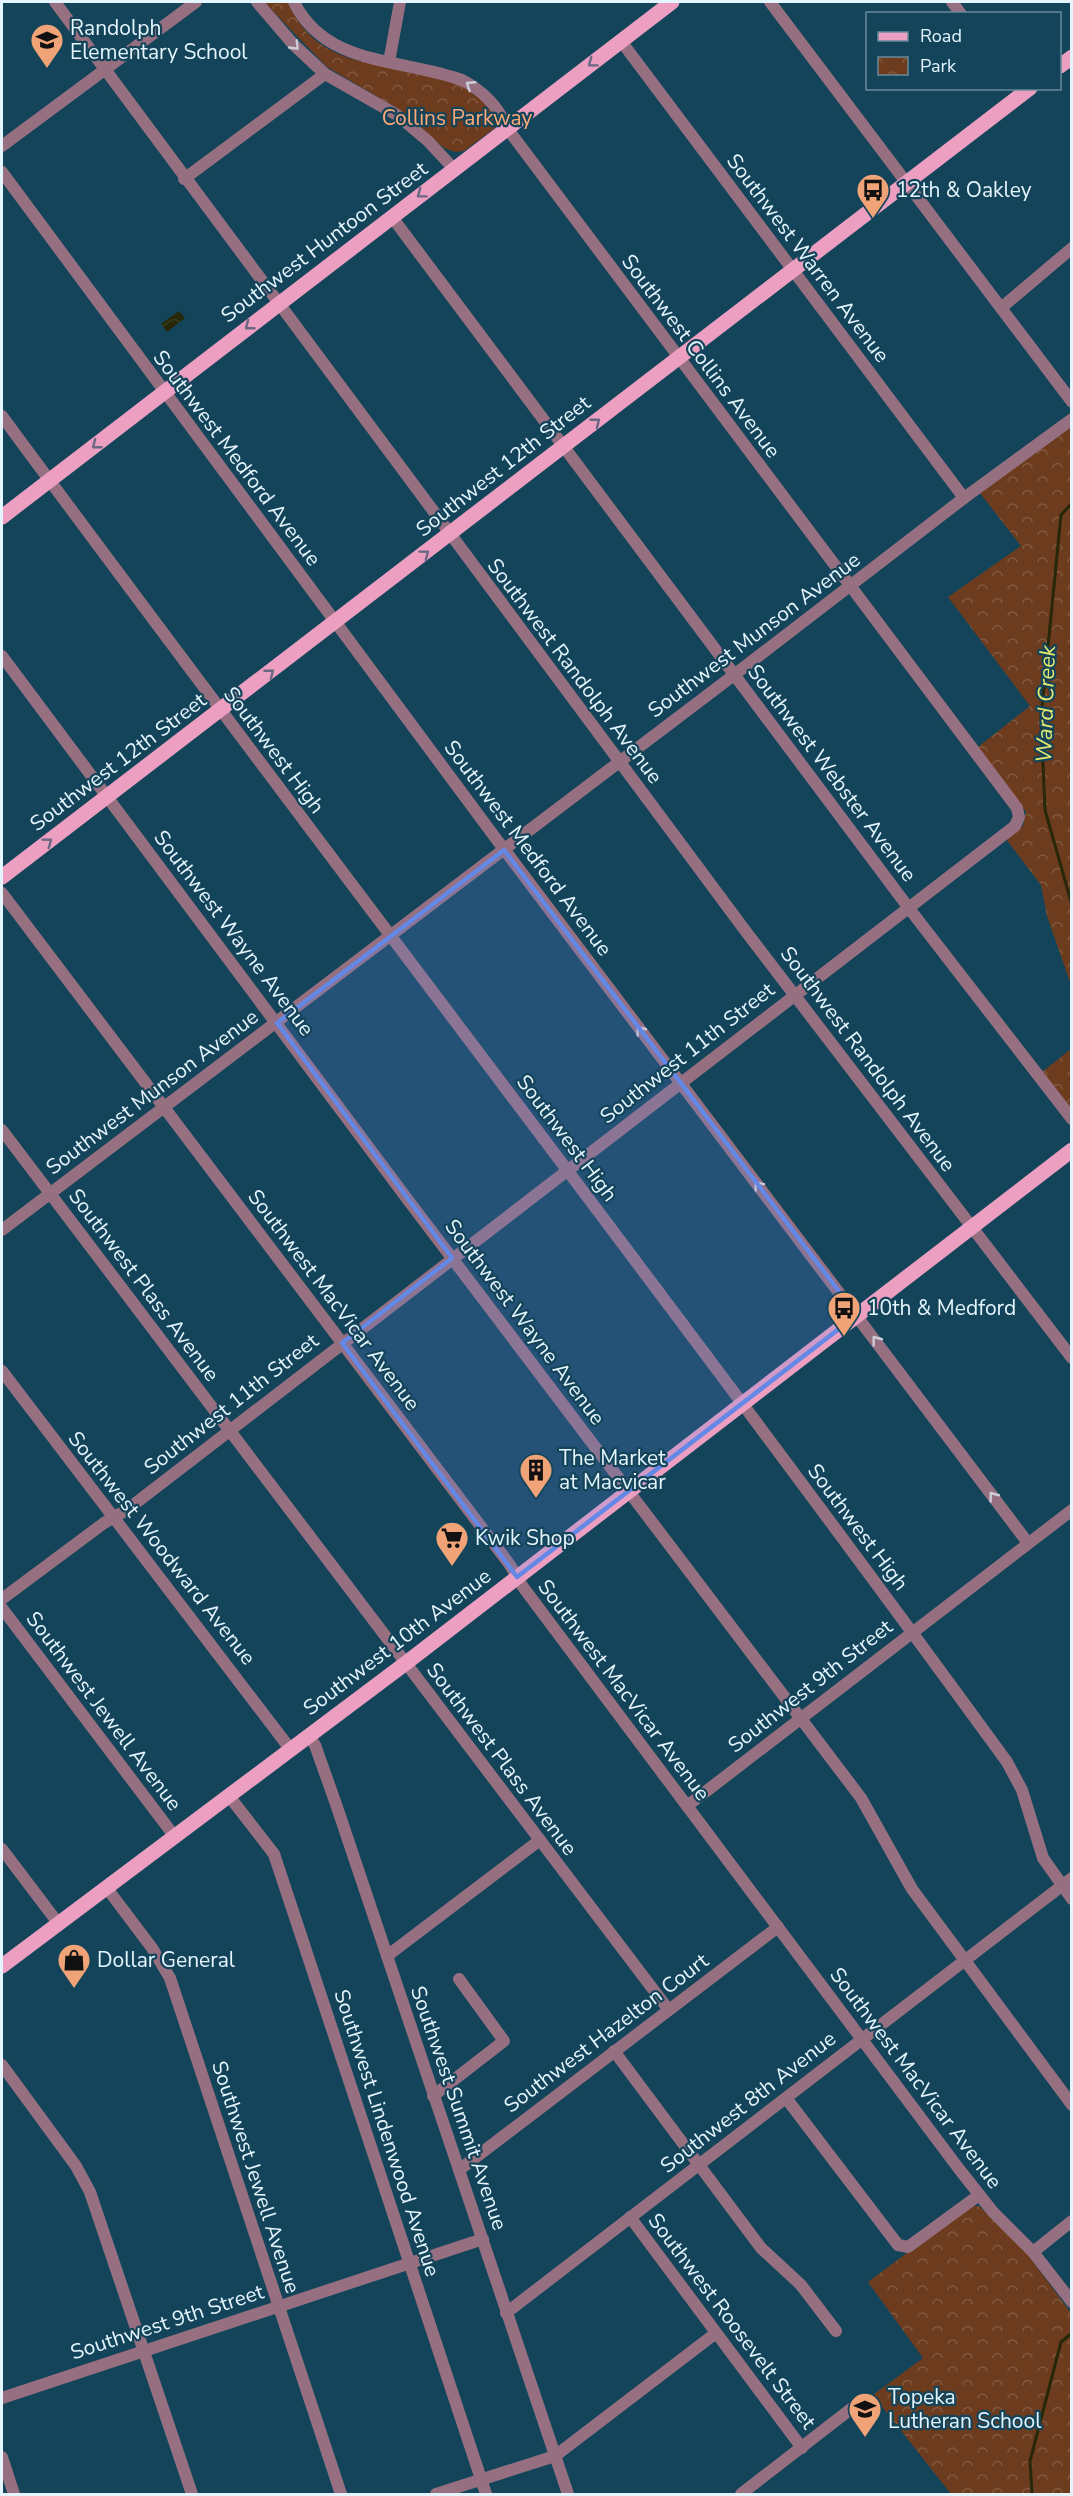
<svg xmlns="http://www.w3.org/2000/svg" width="1073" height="2496" font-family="'Nunito Sans',sans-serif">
  <defs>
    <pattern id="park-crowns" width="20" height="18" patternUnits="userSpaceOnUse" patternTransform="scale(1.5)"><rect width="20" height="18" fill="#6d3c1e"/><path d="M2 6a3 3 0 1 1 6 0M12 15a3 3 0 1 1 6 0" fill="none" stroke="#825940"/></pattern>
    <pattern id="water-waves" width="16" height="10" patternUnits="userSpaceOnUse" patternTransform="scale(1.5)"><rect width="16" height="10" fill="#262809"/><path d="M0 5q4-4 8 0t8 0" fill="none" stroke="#3b3d22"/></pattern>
  </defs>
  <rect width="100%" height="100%" fill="#14445a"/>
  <g fill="url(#park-crowns)">
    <path d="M264 2H288C320 77 393 58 455 82 472 89 485 103 497 117L495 128 464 151 455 152 444 148 403 112 327 67Z"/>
    <path d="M1071 427V985L1047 916 1041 885 1006 839 1023 826 1026 812 978 747 1030 706 948 597 1021 546 980 493Z"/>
    <path d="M1071 1049V1112L1042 1072Z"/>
    <path d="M974 2206H979L1028 2255 1071 2313V2494H951L873 2395 923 2358 868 2282 959 2214Z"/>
  </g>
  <path fill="url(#water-waves)" d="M179 311 185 318 167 332 161 324Z"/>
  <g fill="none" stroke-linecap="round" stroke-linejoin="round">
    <g stroke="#262809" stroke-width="3">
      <path d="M1072 503 1061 515 1041 717 1045 810 1072 905"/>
      <path d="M1032 2494 1030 2461 1061 2342 1072 2333"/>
    </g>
    <g stroke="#967081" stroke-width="12">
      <path d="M55 2 747 933 1072 1358"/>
      <path d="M257 2 293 44 325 74 397 115 428 141 454 169"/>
      <path d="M770 2 1072 402"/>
      <path d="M952 2 961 14"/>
      <path d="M621 41 964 498"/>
      <path d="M389 62 400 2"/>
      <path d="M2 146 196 2"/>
      <path d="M2 172 497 840 1028 1543"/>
      <path d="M184 179 325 74"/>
      <path d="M392 217 908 907 1072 1119"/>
      <path d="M1001 308 1072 248"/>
      <path d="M2 416C334 866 677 1309 1007 1762L1022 1790 1043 1858 1072 1899"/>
      <path d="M2 656 408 1200 861 1798 912 1889 1072 2105"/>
      <path d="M2 893 510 1565 523 1587 959 2169 993 2212 1033 2252 1072 2302"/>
      <path d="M2 1130 668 2009"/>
      <path d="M2 1230 734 675 964 498 1072 419"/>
      <path d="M2 1371 291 1750"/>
      <path d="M2 1599 104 1523 128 1509 1015 826 1019 817 1017 808 507 128C499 107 482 90 462 80 402 58 326 67 294 2"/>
      <path d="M2 1608 175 1837"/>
      <path d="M309 1736 315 1745 337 1807 568 2494"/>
      <path d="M229 1796 274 1854 486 2494"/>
      <path d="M687 1806 1072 1510"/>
      <path d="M2 1849 58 1923"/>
      <path d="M106 1887 152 1948 170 1978 341 2494"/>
      <path d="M387 1956 540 1840"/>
      <path d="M614 2051 761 2248 801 2285 836 2331"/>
      <path d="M2 2065 76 2166 90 2192 192 2494"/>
      <path d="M433 2096 504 2041 459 1979"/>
      <path d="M786 2098 898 2245 908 2247 979 2195"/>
      <path d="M459 2170 778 1927"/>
      <path d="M630 2217 802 2448"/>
      <path d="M1033 2252 1072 2221"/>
      <path d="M506 2313 1072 1878"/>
      <path d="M2 2398 483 2239"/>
      <path d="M2 2457 14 2494"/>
      <path d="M436 2494 555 2456 716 2333"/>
      <path d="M741 2494 856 2405"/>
    </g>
    <g stroke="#ec9fc1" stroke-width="15">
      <path d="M1060 66 1072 57"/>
      <path d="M2 517 672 2"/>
      <path d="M2 877 1030 88"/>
      <path d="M2 1966 406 1663 1072 1150"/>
    </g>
  </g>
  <defs><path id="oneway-chevron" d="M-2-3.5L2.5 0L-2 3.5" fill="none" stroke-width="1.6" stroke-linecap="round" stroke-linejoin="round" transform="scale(1.5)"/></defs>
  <g stroke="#cdcdd8">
    <use href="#oneway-chevron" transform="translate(295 46) rotate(46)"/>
    <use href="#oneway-chevron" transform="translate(470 85) rotate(-147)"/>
    <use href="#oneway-chevron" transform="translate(640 1030) rotate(-127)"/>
    <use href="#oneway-chevron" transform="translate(758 1185) rotate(-128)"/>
    <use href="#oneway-chevron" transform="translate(876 1340) rotate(-127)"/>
    <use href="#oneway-chevron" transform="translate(993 1496) rotate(-127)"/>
  </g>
  <g stroke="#6a6883">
    <use href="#oneway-chevron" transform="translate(592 63) rotate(143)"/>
    <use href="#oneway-chevron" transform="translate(421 194) rotate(143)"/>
    <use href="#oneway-chevron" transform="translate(249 326) rotate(142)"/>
    <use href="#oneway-chevron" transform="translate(596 422) rotate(-38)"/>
    <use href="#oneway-chevron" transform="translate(96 445) rotate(142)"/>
    <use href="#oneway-chevron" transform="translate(425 554) rotate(-37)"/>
    <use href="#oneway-chevron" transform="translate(270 673) rotate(-38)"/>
    <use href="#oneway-chevron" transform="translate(48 842) rotate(-37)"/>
  </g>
  <path fill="#6388e5" fill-opacity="0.2" stroke="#6388e5" stroke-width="4.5" stroke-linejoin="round" d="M504 850 857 1315 517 1577 342 1343 452 1258 277 1023Z"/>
  <defs>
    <symbol id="school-pin" viewBox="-11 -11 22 30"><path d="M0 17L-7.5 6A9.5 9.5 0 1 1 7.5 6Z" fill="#efa376" stroke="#14445a"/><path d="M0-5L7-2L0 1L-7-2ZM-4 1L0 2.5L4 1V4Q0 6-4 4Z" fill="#111"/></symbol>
    <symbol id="bus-pin" viewBox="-11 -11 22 30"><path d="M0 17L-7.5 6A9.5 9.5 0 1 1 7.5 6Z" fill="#efa376" stroke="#14445a"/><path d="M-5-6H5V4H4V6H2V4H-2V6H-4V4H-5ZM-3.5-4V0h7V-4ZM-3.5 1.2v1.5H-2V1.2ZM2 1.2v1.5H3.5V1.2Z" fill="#111"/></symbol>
    <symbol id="building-pin" viewBox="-11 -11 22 30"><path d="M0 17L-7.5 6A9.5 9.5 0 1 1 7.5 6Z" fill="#efa376" stroke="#14445a"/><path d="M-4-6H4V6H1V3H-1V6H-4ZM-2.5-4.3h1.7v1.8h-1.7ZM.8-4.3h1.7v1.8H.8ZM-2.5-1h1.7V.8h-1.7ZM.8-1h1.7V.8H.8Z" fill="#111"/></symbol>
    <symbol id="supermarket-pin" viewBox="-11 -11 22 30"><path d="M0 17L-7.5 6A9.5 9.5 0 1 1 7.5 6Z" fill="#efa376" stroke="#14445a"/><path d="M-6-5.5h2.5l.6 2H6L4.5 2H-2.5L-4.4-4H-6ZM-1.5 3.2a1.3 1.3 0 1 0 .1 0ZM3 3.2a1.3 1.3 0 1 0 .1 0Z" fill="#111"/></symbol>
    <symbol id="shop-pin" viewBox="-11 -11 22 30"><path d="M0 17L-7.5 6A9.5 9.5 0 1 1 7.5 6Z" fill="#efa376" stroke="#14445a"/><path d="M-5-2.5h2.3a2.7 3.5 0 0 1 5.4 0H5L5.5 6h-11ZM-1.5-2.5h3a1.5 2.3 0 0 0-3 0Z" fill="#111"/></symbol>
  </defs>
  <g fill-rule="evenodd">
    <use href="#school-pin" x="28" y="21" width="38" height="52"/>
    <use href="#bus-pin" x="854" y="171" width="38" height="52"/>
    <use href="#bus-pin" x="825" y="1289" width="38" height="52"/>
    <use href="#building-pin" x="517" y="1451" width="38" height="52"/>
    <use href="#supermarket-pin" x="433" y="1519" width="38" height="52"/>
    <use href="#shop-pin" x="55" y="1941" width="38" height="52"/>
    <use href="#school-pin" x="846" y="2390" width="38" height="52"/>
  </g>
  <g text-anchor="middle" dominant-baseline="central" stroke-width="4.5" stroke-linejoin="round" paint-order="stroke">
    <g font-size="21" fill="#e4f5fd" stroke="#14445a" text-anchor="start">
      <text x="70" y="28">Randolph<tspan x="70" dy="24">Elementary School</tspan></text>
      <text x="896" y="190">12th &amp; Oakley</text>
      <text x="867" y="1308">10th &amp; Medford</text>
      <text x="559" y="1458">The Market<tspan x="559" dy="24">at Macvicar</tspan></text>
      <text x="475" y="1538">Kwik Shop</text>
      <text x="97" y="1960">Dollar General</text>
      <text x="888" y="2397">Topeka<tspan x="888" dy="24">Lutheran School</tspan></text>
    </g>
    <g font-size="21" fill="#feaa78" stroke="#14445a">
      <text x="457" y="118">Collins Parkway</text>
    </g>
    <g font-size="21" fill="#e4f5fd" stroke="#14445a">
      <text transform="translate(324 242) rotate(-37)">Southwest Huntoon Street</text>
      <text transform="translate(808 258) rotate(53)">Southwest Warren Avenue</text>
      <text transform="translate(701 356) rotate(53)">Southwest Collins Avenue</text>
      <text transform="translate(237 458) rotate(53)">Southwest Medford Avenue</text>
      <text transform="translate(503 466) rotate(-38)">Southwest 12th Street</text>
      <text transform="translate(754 635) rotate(-37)">Southwest Munson Avenue</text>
      <text transform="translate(575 671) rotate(53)">Southwest Randolph Avenue</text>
      <text transform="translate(274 750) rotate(53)">Southwest High</text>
      <text transform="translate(118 762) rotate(-37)">Southwest 12th Street</text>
      <text transform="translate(832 773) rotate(53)">Southwest Webster Avenue</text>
      <text transform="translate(528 848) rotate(53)">Southwest Medford Avenue</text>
      <text transform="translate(234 933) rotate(53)">Southwest Wayne Avenue</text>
      <text transform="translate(687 1053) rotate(-38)">Southwest 11th Street</text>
      <text transform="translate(868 1059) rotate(53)">Southwest Randolph Avenue</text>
      <text transform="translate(152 1092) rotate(-37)">Southwest Munson Avenue</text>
      <text transform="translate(567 1138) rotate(53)">Southwest High</text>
      <text transform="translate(144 1285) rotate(53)">Southwest Plass Avenue</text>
      <text transform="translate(334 1300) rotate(53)">Southwest MacVicar Avenue</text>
      <text transform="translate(525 1322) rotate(53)">Southwest Wayne Avenue</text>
      <text transform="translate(231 1404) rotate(-38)">Southwest 11th Street</text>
      <text transform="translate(858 1527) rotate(53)">Southwest High</text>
      <text transform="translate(162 1548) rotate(52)">Southwest Woodward Avenue</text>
      <text transform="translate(397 1642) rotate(-37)">Southwest 10th Avenue</text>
      <text transform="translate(810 1686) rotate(-38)">Southwest 9th Street</text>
      <text transform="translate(624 1690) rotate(53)">Southwest MacVicar Avenue</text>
      <text transform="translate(104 1711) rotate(53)">Southwest Jewell Avenue</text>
      <text transform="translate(502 1759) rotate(53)">Southwest Plass Avenue</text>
      <text transform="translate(606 2033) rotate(-37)">Southwest Hazelton Court</text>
      <text transform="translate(916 2078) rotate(53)">Southwest MacVicar Avenue</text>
      <text transform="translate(748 2102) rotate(-38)">Southwest 8th Avenue</text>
      <text transform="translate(459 2108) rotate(71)">Southwest Summit Avenue</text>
      <text transform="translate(387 2133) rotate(72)">Southwest Lindenwood Avenue</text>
      <text transform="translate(256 2177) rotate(72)">Southwest Jewell Avenue</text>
      <text transform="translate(732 2321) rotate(53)">Southwest Roosevelt Street</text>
      <text transform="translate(167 2322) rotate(-18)">Southwest 9th Street</text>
    </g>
    <g font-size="22" font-style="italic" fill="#e7ec6f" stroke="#14445a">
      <text transform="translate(1046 704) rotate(-88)">Ward Creek</text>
    </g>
  </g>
  <rect width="1073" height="2496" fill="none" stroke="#e4f5fd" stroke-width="6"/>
  <rect x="866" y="12" width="195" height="78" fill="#14445a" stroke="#678b9b" stroke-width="1.5"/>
  <rect x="878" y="32" width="30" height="9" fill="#ec9fc1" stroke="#678b9b" stroke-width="1.5"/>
  <text x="920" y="42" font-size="18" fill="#e4f5fd">Road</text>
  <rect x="878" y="57" width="30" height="18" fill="url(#park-crowns)" stroke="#678b9b" stroke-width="1.5"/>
  <text x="920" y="72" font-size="18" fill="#e4f5fd">Park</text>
</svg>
